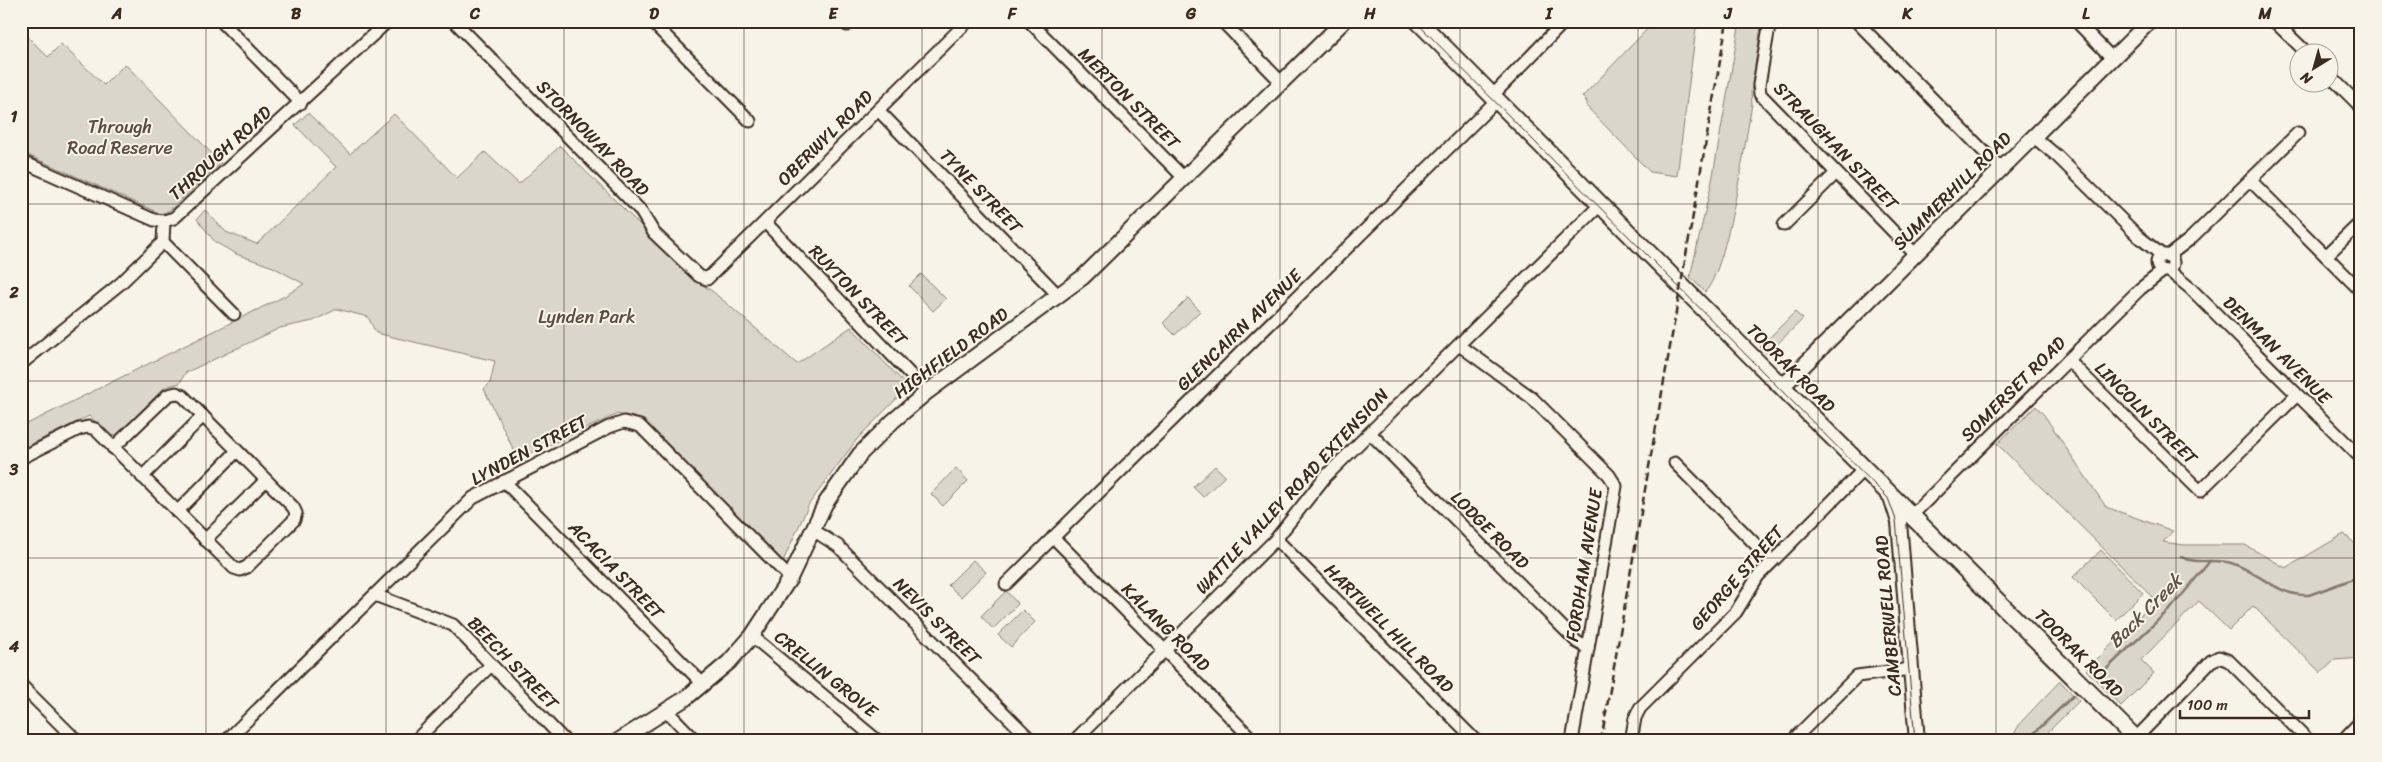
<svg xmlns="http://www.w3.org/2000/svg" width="2382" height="762" font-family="Sriracha,sans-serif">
  <rect width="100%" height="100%" fill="#f7f3e8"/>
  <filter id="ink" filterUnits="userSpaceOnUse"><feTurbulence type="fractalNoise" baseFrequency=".02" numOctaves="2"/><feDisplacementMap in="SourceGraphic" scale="10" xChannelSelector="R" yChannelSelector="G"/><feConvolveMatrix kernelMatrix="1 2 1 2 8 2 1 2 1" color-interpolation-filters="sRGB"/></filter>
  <g filter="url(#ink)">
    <g fill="#dbd6cb" stroke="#8b8074">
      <path d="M1655 21H1697L1677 176 1650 172 1587 107V102L1582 97Z"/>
      <path d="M1740 21H1762L1751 91 1752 104C1745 142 1728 268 1705 292L1690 277 1712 181Z"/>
      <path d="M26 35 48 57 61 44 104 85 125 64 221 163 170 210 161 214 21 152V39Z"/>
      <path d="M308 113 350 154 394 114 457 178 485 152 519 184 560 146 698 282 712 291 797 364 851 327 908 387 858 438 809 504 783 561 641 421 618 414 518 459 484 389 490 383 495 361 376 333 368 317 337 309 313 321 280 328 185 373 180 383 165 387 116 436 109 435 89 416 21 449V427L285 296 304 284 273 267 236 254 215 242 197 219 205 210 226 232 257 244 336 167 295 125Z"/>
      <path d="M921 274 946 299 933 311 909 286Z"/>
      <path d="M1188 298 1200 311 1175 335 1163 323Z"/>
      <path d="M1795 312 1803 319 1767 354 1760 347Z"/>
      <path d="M2036 406 2044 415 2106 507 2173 531 2163 542 2184 545H2245L2286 568 2344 534 2361 549V658L2335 660 2321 673 2253 606 2229 630 2199 601 2141 660 2154 673 2121 706 2086 670 2156 600 1997 444Z"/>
      <path d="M1215 466 1225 476 1203 497 1193 487Z"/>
      <path d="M956 468 968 481 943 506 931 494Z"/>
      <path d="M2101 550 2143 593 2116 620 2073 577Z"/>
      <path d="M973 560 986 572 961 597 948 585Z"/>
      <path d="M1006 591 1018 604 993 629 981 616Z"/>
      <path d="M1023 610 1035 622 1011 647 998 635Z"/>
      <path d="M2060 681 2079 701 2039 741H2010L2021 722Z"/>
    </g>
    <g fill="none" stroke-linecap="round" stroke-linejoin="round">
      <g stroke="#84786c" stroke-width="2.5">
        <path d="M2181 557C2197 565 2214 558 2231 563 2258 571 2278 597 2309 595L2361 576"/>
        <path d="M2097 678 2173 606 2210 561"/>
        <path d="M2026 741 2074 695"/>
      </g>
      <defs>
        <g id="minor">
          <path d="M221 21 301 103"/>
          <path d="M454 21 640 210 654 233 699 276 707 279 968 21"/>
          <path d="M651 21 750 121"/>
          <path d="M843 21 847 25"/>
          <path d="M1029 21 1183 177"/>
          <path d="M1222 21 1281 82"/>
          <path d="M1770 21 1759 85 1760 94 1915 254"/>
          <path d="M1856 21 2001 169"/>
          <path d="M2076 21 2112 58"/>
          <path d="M2274 21 2306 52"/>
          <path d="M2330 76 2361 107"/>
          <path d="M1492 96 1565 21"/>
          <path d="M878 110 1059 296"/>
          <path d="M2034 137 2057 156 2139 237 2163 256"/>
          <path d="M21 161 154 220 164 221 174 218 388 21"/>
          <path d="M2250 180 2361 291"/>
          <path d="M765 222 927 392"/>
          <path d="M1784 225 1836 173"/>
          <path d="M163 242 234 314"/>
          <circle cx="2165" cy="263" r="8"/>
          <path d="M2168 256 2189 240 2298 133"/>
          <path d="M2326 256 2361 222"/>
          <path d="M2168 270 2190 288 2361 458"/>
          <path d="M1459 345 1532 398 1609 475 1616 486 1572 741"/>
          <path d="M2068 360 2200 491 2297 395"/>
          <path d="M21 364 121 283 163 242 164 221"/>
          <path d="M1370 433 1577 642 1588 648"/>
          <path d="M21 458 79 429 88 427 95 429 234 568 240 570 247 567 294 520 296 513 293 507 183 396 176 393 168 395 113 448"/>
          <path d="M1675 463 1772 561"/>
          <path d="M142 477 203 416"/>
          <path d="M504 481 703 684"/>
          <path d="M177 512 237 451"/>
          <path d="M1912 515 2140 289 2163 271"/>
          <path d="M813 530 838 546 1032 741"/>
          <path d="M1053 537 1254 741"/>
          <path d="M1276 539 1476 741"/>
          <path d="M205 540 266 480"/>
          <path d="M1006 584 1497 100"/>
          <path d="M375 595 453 625 565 741"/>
          <path d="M752 636 878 741"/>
          <path d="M21 685 77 741"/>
          <path d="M667 711 696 741"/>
          <path d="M2136 738 2211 661 2219 657 2229 661 2309 741"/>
          <path d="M226 741 473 498 609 427 624 422 640 426 790 578"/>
          <path d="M415 741 491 665"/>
          <path d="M1074 741 1276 539 1325 477 1600 205"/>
          <path d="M1631 741 1635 718 1640 708 1736 612 1758 576 1864 469"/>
          <path d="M1792 741 1857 676 1911 669"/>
          <path d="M2342 741 2361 721"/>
        </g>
        <g id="major">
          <path d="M1782 387 2150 21"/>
          <path d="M1891 497 1899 522 1917 741"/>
          <path d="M618 741 686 698 729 662 752 636 790 578 825 504 860 454 893 421 927 392 1083 277 1344 21"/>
        </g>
        <path id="highway" d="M1418 21 1749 354 2138 741"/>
      </defs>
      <use href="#minor" stroke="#3b2a1e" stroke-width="15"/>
      <use href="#major" stroke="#3b2a1e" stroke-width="18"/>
      <use href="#highway" stroke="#3b2a1e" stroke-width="20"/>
      <use href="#minor" stroke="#f7f3e8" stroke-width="11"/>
      <use href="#major" stroke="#f7f3e8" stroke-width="14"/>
      <use href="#highway" stroke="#f7f3e8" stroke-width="16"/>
      <path stroke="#3b2a1e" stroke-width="1" d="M1415 21 1888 498 1896 520 1915 741"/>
      <path stroke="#3b2a1e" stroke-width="2.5" stroke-dasharray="8 4" stroke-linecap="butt" d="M1601 741 1727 21"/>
    </g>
  </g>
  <path fill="none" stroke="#3b2a1e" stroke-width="1" stroke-opacity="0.55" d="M206 21V741M386 21V741M564 21V741M744 21V741M922 21V741M1102 21V741M1280 21V741M1460 21V741M1638 21V741M1818 21V741M1996 21V741M2176 21V741M21 204H2361M21 381H2361M21 558H2361"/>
  <g text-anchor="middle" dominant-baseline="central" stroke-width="4" stroke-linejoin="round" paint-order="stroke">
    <g font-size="18" fill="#3b2a1e" stroke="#f7f3e8">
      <text transform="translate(1129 98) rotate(45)">MERTON STREET</text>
      <text transform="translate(593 138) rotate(46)">STORNOWAY ROAD</text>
      <text transform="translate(825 138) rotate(-45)">OBERWYL ROAD</text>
      <text transform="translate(1836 146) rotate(46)">STRAUGHAN STREET</text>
      <text transform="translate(220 153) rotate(-42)">THROUGH ROAD</text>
      <text transform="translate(981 191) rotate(46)">TYNE STREET</text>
      <text transform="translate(1952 191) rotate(-45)">SUMMERHILL ROAD</text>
      <text transform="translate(858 295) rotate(46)">RUYTON STREET</text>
      <text transform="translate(1239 330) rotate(-44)">GLENCAIRN AVENUE</text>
      <text transform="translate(2277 350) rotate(45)">DENMAN AVENUE</text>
      <text transform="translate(951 353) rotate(-37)">HIGHFIELD ROAD</text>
      <text transform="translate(1791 368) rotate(45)">TOORAK ROAD</text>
      <text transform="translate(2013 389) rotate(-45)">SOMERSET ROAD</text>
      <text transform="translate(2146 413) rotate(45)">LINCOLN STREET</text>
      <text transform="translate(529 450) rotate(-28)">LYNDEN STREET</text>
      <text transform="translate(1292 491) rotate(-47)">WATTLE VALLEY ROAD EXTENSION</text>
      <text transform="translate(1490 530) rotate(45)">LODGE ROAD</text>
      <text transform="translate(1584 565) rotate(-81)">FORDHAM AVENUE</text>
      <text transform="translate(616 570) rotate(46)">ACACIA STREET</text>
      <text transform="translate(1737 578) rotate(-49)">GEORGE STREET</text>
      <text transform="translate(1888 616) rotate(-95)">CAMBERWELL ROAD</text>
      <text transform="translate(937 621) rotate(45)">NEVIS STREET</text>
      <text transform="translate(1166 627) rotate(45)">KALANG ROAD</text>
      <text transform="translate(1389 628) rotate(45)">HARTWELL HILL ROAD</text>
      <text transform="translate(2079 653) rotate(45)">TOORAK ROAD</text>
      <text transform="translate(513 663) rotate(46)">BEECH STREET</text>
      <text transform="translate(826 674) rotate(39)">CRELLIN GROVE</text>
    </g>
    <g font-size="18" fill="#5b4c41" stroke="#f7f3e8">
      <text x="120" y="127">Through<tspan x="120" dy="21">Road Reserve</tspan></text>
      <text x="587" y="317">Lynden Park</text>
    </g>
    <g font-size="19" font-style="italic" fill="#5f5145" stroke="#f7f3e8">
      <text transform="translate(2145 611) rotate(-45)">Back Creek</text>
    </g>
  </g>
  <rect width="2382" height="762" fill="none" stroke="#f7f3e8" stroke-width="55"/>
  <g transform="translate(2314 68) rotate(217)"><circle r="24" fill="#f7f3e8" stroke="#aca397"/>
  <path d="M0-4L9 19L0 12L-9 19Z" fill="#3b2a1e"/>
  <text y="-8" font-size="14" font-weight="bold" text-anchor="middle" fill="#3b2a1e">N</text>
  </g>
  <path d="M2180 710v8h129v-8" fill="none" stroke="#3b2a1e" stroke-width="2.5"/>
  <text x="2187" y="710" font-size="15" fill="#3b2a1e" stroke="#f7f3e8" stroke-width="4" paint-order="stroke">100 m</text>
  <rect x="28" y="28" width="2326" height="706" fill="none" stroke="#3b2a1e" stroke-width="2"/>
  <g font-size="16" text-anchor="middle" font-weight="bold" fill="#3b2a1e">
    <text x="117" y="19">A</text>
    <text x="296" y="19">B</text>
    <text x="475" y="19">C</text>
    <text x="654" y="19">D</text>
    <text x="833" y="19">E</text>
    <text x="1012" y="19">F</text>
    <text x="1191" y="19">G</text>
    <text x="1370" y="19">H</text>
    <text x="1549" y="19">I</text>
    <text x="1728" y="19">J</text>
    <text x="1907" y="19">K</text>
    <text x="2086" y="19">L</text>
    <text x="2265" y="19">M</text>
    <text x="14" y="122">1</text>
    <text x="14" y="298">2</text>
    <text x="14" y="475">3</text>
    <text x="14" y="652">4</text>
  </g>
</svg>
